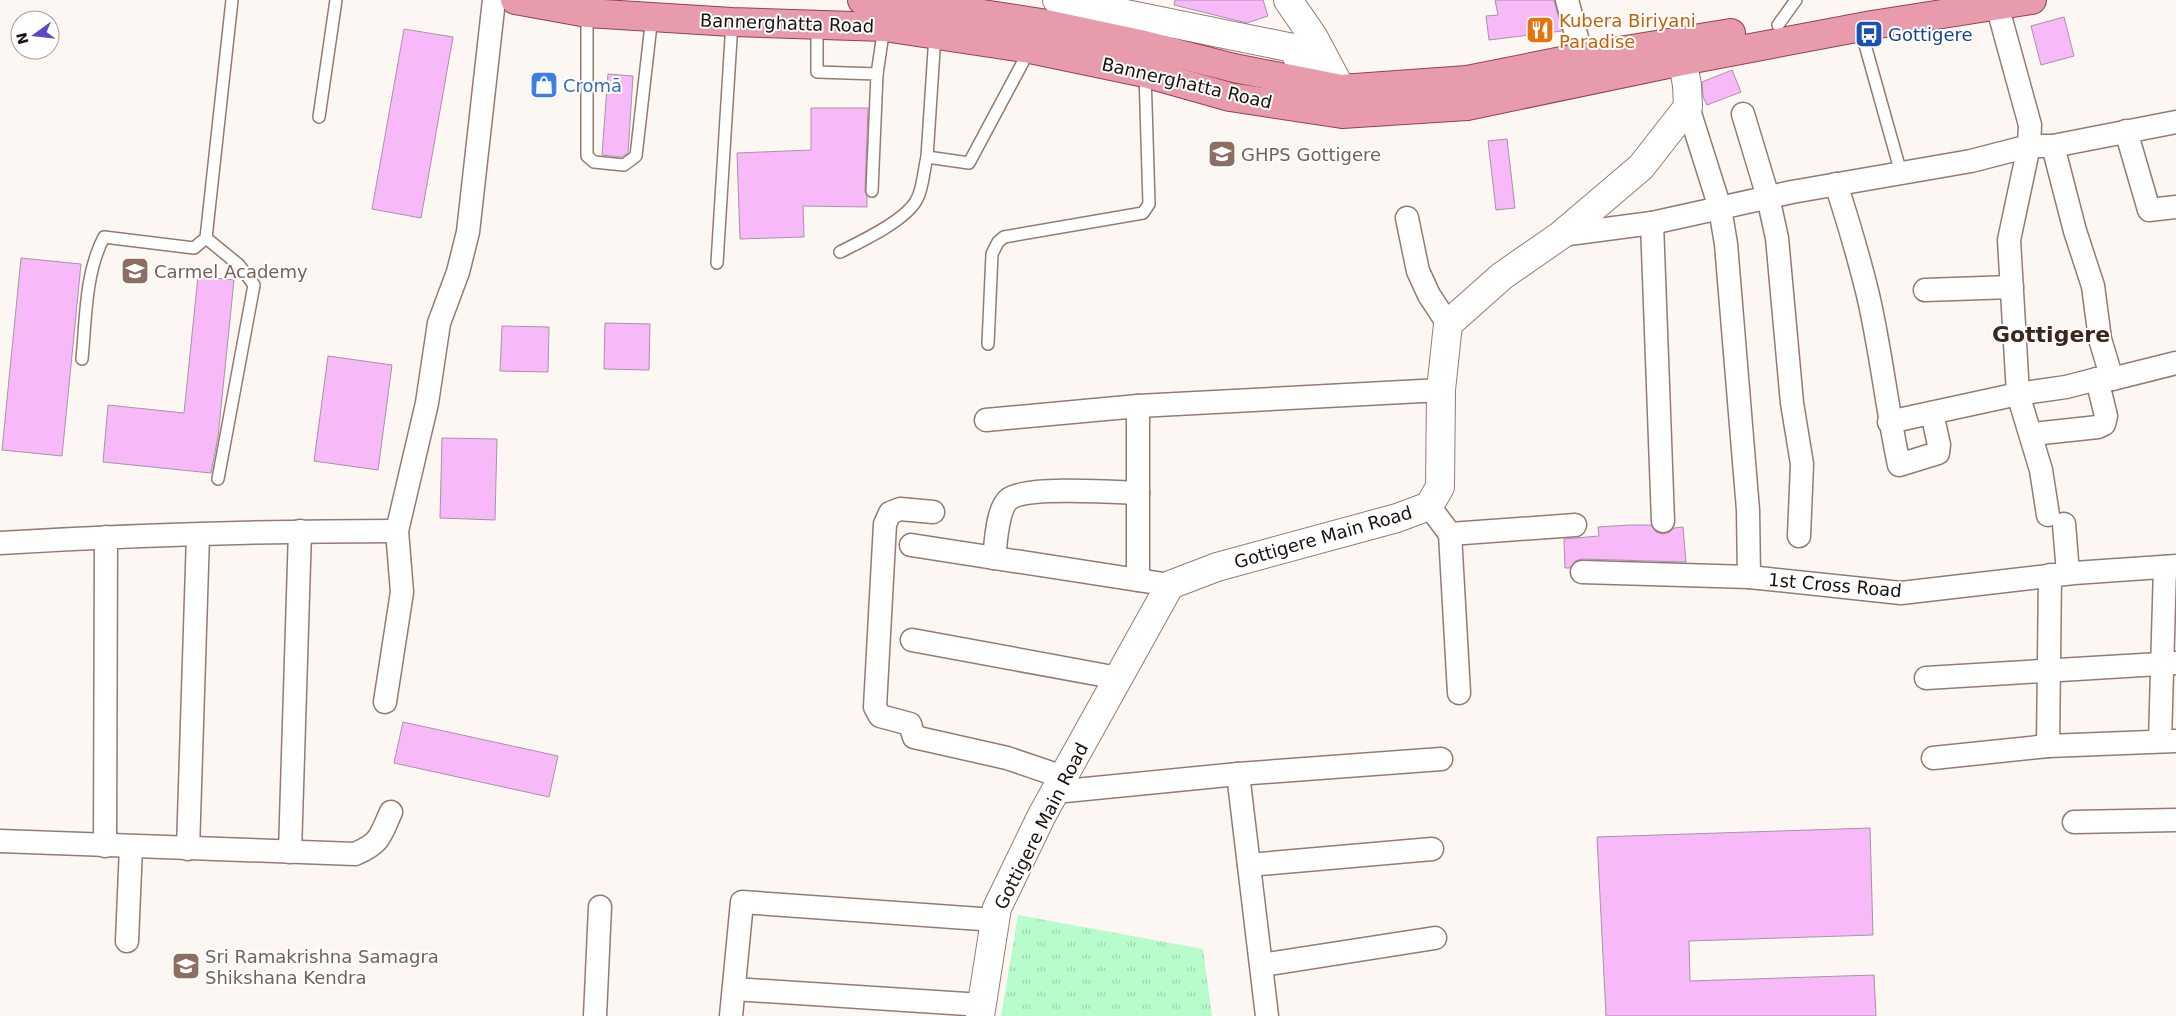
<svg xmlns="http://www.w3.org/2000/svg" width="2176" height="1016" font-family="'DejaVu Sans',sans-serif">
  <defs>
    <pattern id="grass-tufts" width="24" height="20" patternUnits="userSpaceOnUse" patternTransform="scale(1.25)"><rect width="24" height="20" fill="#b8fbcc"/><path d="M3 7l-1-3M5 7V3M7 7l1-3M15 17l-1-3M17 17v-4M19 17l1-3" fill="none" stroke="#9ed6ae"/></pattern>
  </defs>
  <rect width="100%" height="100%" fill="#fdf7f4"/>
  <path fill="url(#grass-tufts)" d="M1018 915 1203 949 1212 1016H1001Z"/>
  <g fill="#f7b9f7" stroke="#a893a8">
    <path d="M1175 0H1263L1268 16 1247 23 1174 5Z"/>
    <path d="M1495 0H1554L1562 31 1489 40 1486 16 1498 15Z"/>
    <path d="M2064 17 2074 56 2041 65 2031 26Z"/>
    <path d="M404 29 453 37 421 218 372 209Z"/>
    <path d="M1732 70 1741 92 1707 105 1703 97 1702 82Z"/>
    <path d="M608 74 633 76 628 153 622 157 602 155Z"/>
    <path d="M811 108H868L865 191 867 196V207L803 206 804 237 740 239 737 153 811 150Z"/>
    <path d="M1507 139 1515 208 1496 210 1488 141Z"/>
    <path d="M21 258 81 264 62 456 2 450Z"/>
    <path d="M198 276 234 280 218 437 211 473 103 462 108 405 184 413Z"/>
    <path d="M605 323 650 324 649 370 604 369Z"/>
    <path d="M502 326 549 327 548 372 500 371Z"/>
    <path d="M328 356 392 365 378 470 314 461Z"/>
    <path d="M442 438 497 439 495 520 440 518Z"/>
    <path d="M1629 525H1651L1656 532 1663 534 1670 532 1674 528 1683 527 1686 562 1582 559 1575 561 1570 568H1565L1564 539 1599 536 1598 527Z"/>
    <path d="M403 722 558 756 549 797 394 763Z"/>
    <path d="M1870 828 1873 935 1689 941 1690 981 1874 975 1876 1016H1606L1597 837Z"/>
  </g>
  <g fill="none" stroke-linecap="round" stroke-linejoin="round">
    <defs>
      <g id="lane">
        <path d="M587 13V156L594 162 624 165 636 156 652 16"/>
        <path d="M817 25V72L877 74 872 191"/>
        <path d="M1778 25 1796 0"/>
        <path d="M1860 27 1901 173"/>
        <path d="M877 74 884 27"/>
        <path d="M319 117 336 0"/>
        <path d="M927 157 935 35"/>
        <path d="M206 238 239 265 254 285 218 479"/>
        <path d="M840 252C860 242 907 220 917 199 923 189 924 168 927 157L969 163 1030 49"/>
        <path d="M717 263 732 22"/>
        <path d="M988 344 992 254 998 242 1004 237 1143 213 1149 204 1145 73"/>
        <path d="M82 359C86 318 85 273 104 237L194 248 206 238 232 0"/>
      </g>
      <g id="street">
        <path d="M1567 0 1586 72"/>
        <path d="M1997 5 2030 125 2029 146 2009 240 2018 394 2041 470 2048 515"/>
        <path d="M1688 107 1720 208 1726 244 1748 510 1749 577"/>
        <path d="M1743 114 1768 197 1777 238 1792 403 1802 464 1799 536"/>
        <path d="M2126 131 2149 210 2176 207"/>
        <path d="M1836 184C1848 221 1859 258 1868 295 1881 351 1887 409 1899 465L1938 453 1939 445 1932 413"/>
        <path d="M1407 218 1418 271 1429 295 1448 324"/>
        <path d="M1652 223 1663 521"/>
        <path d="M1561 235 1652 223 1792 192 1971 161 2029 146H2053L2176 122"/>
        <path d="M1925 290 2012 287"/>
        <path d="M2112 379 2176 363"/>
        <path d="M1138 406V580"/>
        <path d="M986 420 1138 406 1441 390"/>
        <path d="M1889 422 2018 394 2066 387 2097 379H2112L2100 339 2093 286 2075 231 2053 146"/>
        <path d="M2032 434 2098 427 2104 424 2106 416 2097 379"/>
        <path d="M1429 506 1450 534 1575 525"/>
        <path d="M933 512 900 509 890 513 885 524 875 707 880 716 910 724 914 737 1007 758 1063 777"/>
        <path d="M2064 524 2068 573"/>
        <path d="M1450 534 1459 693"/>
        <path d="M0 543C132 535 265 531 397 531"/>
        <path d="M911 545 1170 585"/>
        <path d="M994 558C996 542 997 509 1009 499 1026 486 1114 492 1138 493"/>
        <path d="M1582 572 1749 577 1901 593 2074 573 2176 566"/>
        <path d="M912 640 1118 678"/>
        <path d="M1926 678 2176 663"/>
        <path d="M385 702 402 592 397 531 427 403 439 323 458 272 468 232 494 0"/>
        <path d="M2160 741 2165 567"/>
        <path d="M2048 746 2050 575"/>
        <path d="M1933 758 2048 746 2176 741"/>
        <path d="M1238 774 1267 1016"/>
        <path d="M1055 792 1238 774 1441 759"/>
        <path d="M2074 822 2176 820"/>
        <path d="M0 841 355 854C381 843 380 836 391 812"/>
        <path d="M105 846 106 537"/>
        <path d="M188 849 198 535"/>
        <path d="M290 852 300 531"/>
        <path d="M1249 865 1432 849"/>
        <path d="M127 941 131 847"/>
        <path d="M1262 965 1435 938"/>
        <path d="M734 989 982 1005"/>
        <path d="M595 1016 600 907"/>
        <path d="M731 1016 742 902 995 920"/>
      </g>
      <g id="secondary">
        <path d="M1057 0 1293 48 1309 83"/>
        <path d="M1288 0 1314 38 1341 89 1342 110"/>
        <path d="M980 1016 997 908 1042 815 1170 585 1217 567 1397 518 1429 506 1440 487 1441 390 1448 324 1502 276 1561 235 1641 167 1688 107 1687 85 1679 42"/>
      </g>
      <g id="primary">
        <path d="M515 0 587 13 732 22 884 27 1030 49 1145 73 1230 97 1342 114 1467 106 1682 61 1872 25 2032 0"/>
        <path d="M862 0 930 6 1041 23 1144 45 1234 68 1341 89 1467 80 1582 57 1731 33"/>
      </g>
    </defs>
    <use href="#lane" stroke="#957b6e" stroke-width="14"/>
    <use href="#street" stroke="#957b6e" stroke-width="25"/>
    <use href="#secondary" stroke="#957b6e" stroke-width="30"/>
    <use href="#primary" stroke="#96404e" stroke-width="30"/>
    <use href="#lane" stroke="#fff" stroke-width="11"/>
    <use href="#street" stroke="#fff" stroke-width="22"/>
    <use href="#secondary" stroke="#fff" stroke-width="28"/>
    <use href="#primary" stroke="#e89baa" stroke-width="28"/>
  </g>
  <defs>
    <symbol id="restaurant-square" viewBox="-11 -11 22 22"><rect x="-9" y="-9" width="18" height="18" rx="4" fill="#e8710a" stroke="#fff"/><path d="M-5-6h1v4h1v-4h1v4h1v-4h1v5L-1.5 .5V6h-2V.5L-5-1ZM5-6V6H3V1.5H1.5Q1.5-4 5-6Z" fill="#fff"/></symbol>
    <symbol id="bus-square" viewBox="-11 -11 22 22"><rect x="-9" y="-9" width="18" height="18" rx="4" fill="#1a4fb4" stroke="#fff"/><path d="M-5-6H5V4H4V6H2V4H-2V6H-4V4H-5ZM-3.5-4V0h7V-4ZM-3.5 1.2v1.5H-2V1.2ZM2 1.2v1.5H3.5V1.2Z" fill="#fff"/></symbol>
    <symbol id="shop-square" viewBox="-11 -11 22 22"><rect x="-9" y="-9" width="18" height="18" rx="4" fill="#3f7fe0" stroke="#fff"/><path d="M-5-2.5h2.3a2.7 3.5 0 0 1 5.4 0H5L5.5 6h-11ZM-1.5-2.5h3a1.5 2.3 0 0 0-3 0Z" fill="#fff"/></symbol>
    <symbol id="school-square" viewBox="-11 -11 22 22"><rect x="-9" y="-9" width="18" height="18" rx="4" fill="#8d6e63" stroke="#fff"/><path d="M0-5L7-2L0 1L-7-2ZM-4 1L0 2.5L4 1V4Q0 6-4 4Z" fill="#fff"/></symbol>
  </defs>
  <g fill-rule="evenodd">
    <use href="#restaurant-square" x="1524" y="14" width="32" height="32"/>
    <use href="#bus-square" x="1853" y="18" width="32" height="32"/>
    <use href="#shop-square" x="528" y="69" width="32" height="32"/>
    <use href="#school-square" x="1206" y="138" width="32" height="32"/>
    <use href="#school-square" x="119" y="255" width="32" height="32"/>
    <use href="#school-square" x="170" y="950" width="32" height="32"/>
  </g>
  <g text-anchor="middle" dominant-baseline="central" stroke-width="4" stroke-linejoin="round" paint-order="stroke">
    <g font-size="18" fill="#c56008" stroke="#fff" text-anchor="start">
      <text x="1559" y="20">Kubera Biriyani<tspan x="1559" dy="21">Paradise</tspan></text>
    </g>
    <g font-size="18" fill="#1a110c" stroke="#fff">
      <text transform="translate(787 23) rotate(2)">Bannerghatta Road</text>
      <text transform="translate(1187 83) rotate(13)">Bannerghatta Road</text>
      <text transform="translate(1323 537) rotate(-16)">Gottigere Main Road</text>
      <text transform="translate(1835 585) rotate(5)">1st Cross Road</text>
      <text transform="translate(1041 826) rotate(-63)">Gottigere Main Road</text>
    </g>
    <g font-size="18" fill="#164399" stroke="#fff" text-anchor="start">
      <text x="1888" y="34">Gottigere</text>
    </g>
    <g font-size="18" fill="#366cbe" stroke="#fff" text-anchor="start">
      <text x="563" y="85">Cromā</text>
    </g>
    <g font-size="18" fill="#785e54" stroke="#fff" text-anchor="start">
      <text x="1241" y="154">GHPS Gottigere</text>
      <text x="154" y="271">Carmel Academy</text>
      <text x="205" y="956">Sri Ramakrishna Samagra<tspan x="205" dy="21">Shikshana Kendra</tspan></text>
    </g>
    <g font-size="22" font-weight="bold" fill="#3b271b" stroke="#fff">
      <text x="2051" y="334">Gottigere</text>
    </g>
  </g>
  <g transform="translate(35 35) rotate(255)"><circle r="24" fill="#ffffff" stroke="#a3a09e"/>
  <path d="M0-4L9 19L0 12L-9 19Z" fill="#5d4ac2"/>
  <text y="-8" font-size="14" font-weight="bold" text-anchor="middle" fill="#1a110c">N</text>
  </g>
</svg>
